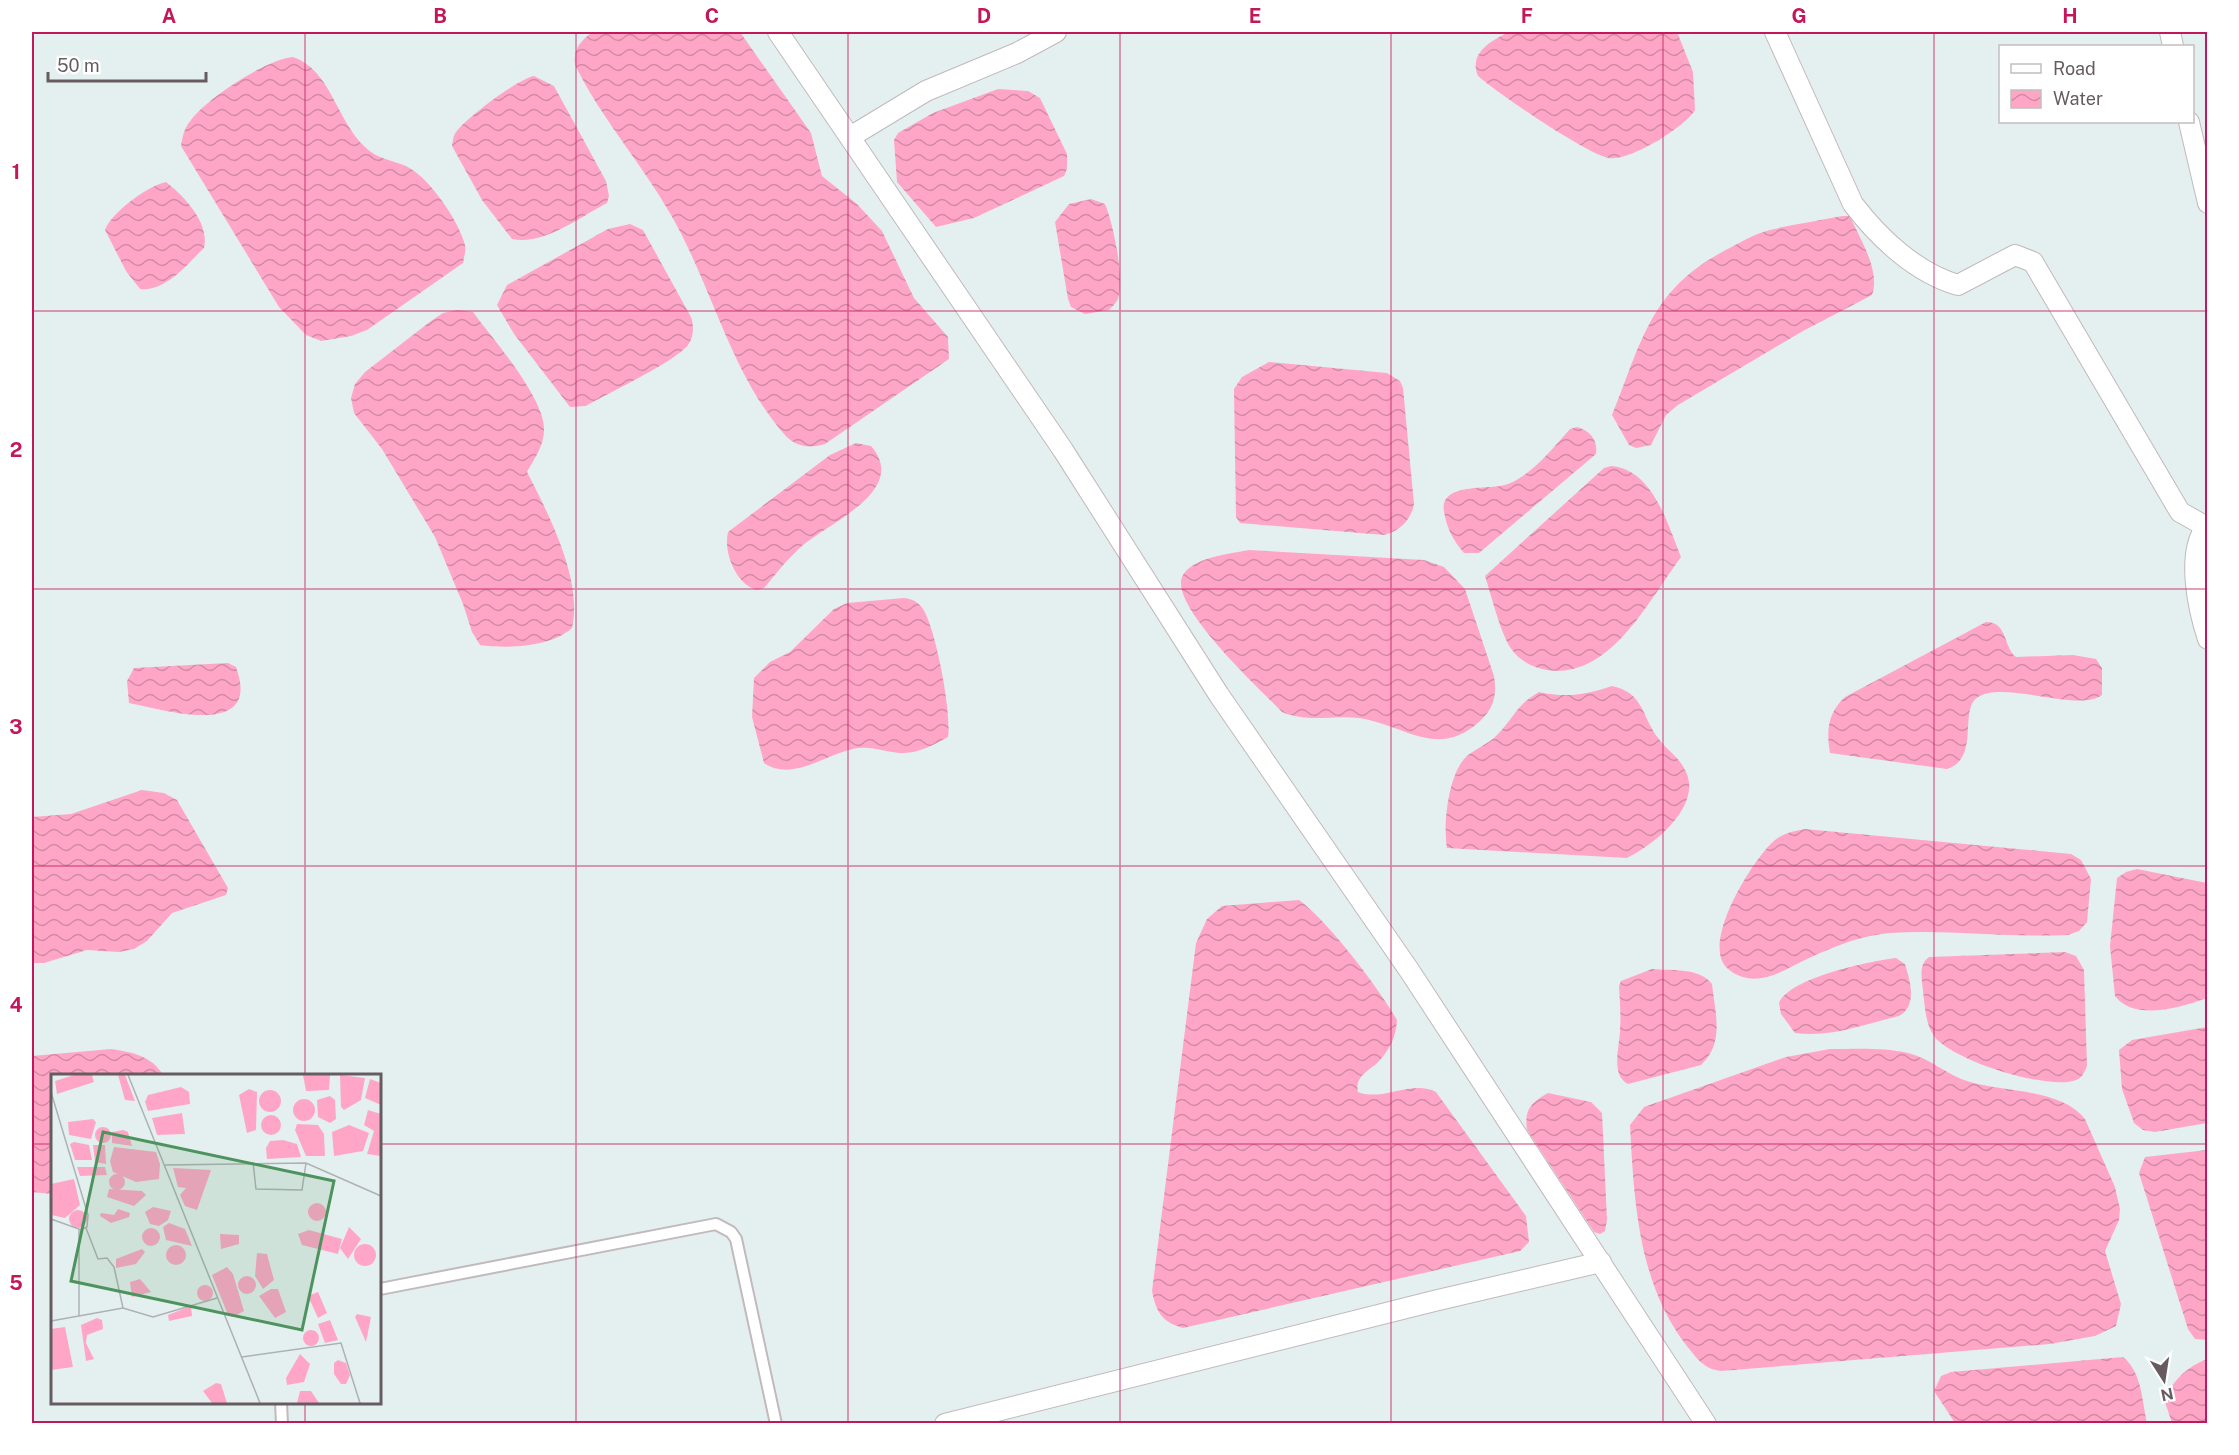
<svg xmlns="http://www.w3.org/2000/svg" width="2239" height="1455" font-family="'Public Sans',sans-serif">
  <defs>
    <pattern id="water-waves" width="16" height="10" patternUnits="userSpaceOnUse" patternTransform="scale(1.5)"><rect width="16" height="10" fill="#ffa6c7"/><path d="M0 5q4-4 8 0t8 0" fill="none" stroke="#d28aa5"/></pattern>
  </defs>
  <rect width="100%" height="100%" fill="#e4f0f0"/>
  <g fill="url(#water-waves)">
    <path d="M592 32H740L811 133 822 176 857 204 882 231 914 298 948 337 949 359 825 444C810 449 795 447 784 434 731 374 711 284 671 215 642 164 601 118 575 65 573 49 580 42 592 32Z"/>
    <path d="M1509 32H1677L1693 72 1695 110C1685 127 1629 162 1608 158 1585 153 1497 93 1478 76 1468 53 1492 40 1509 32Z"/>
    <path d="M293 57C331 70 336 120 365 147 377 159 392 160 406 166 429 177 459 221 465 245 466 251 464 257 463 263L367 330 351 336 321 341 306 335 279 307 181 146C183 135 184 128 191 120 207 98 267 59 293 57Z"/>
    <path d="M534 76 554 86 606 181 609 196 607 203C580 217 543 246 512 239L482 200 452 146C453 141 453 136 456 132 467 117 518 79 534 76Z"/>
    <path d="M998 89 1028 91 1040 98 1067 154V169L1064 176 974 218 936 227 897 182 894 140 898 133 933 113Z"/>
    <path d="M166 182C184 196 210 223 204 248 187 264 166 292 140 289L126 271 105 230C111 213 147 186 166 182Z"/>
    <path d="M1091 199 1105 204C1113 223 1125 279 1118 299 1116 303 1112 307 1109 310L1085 314 1071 307 1068 299 1055 222 1069 204Z"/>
    <path d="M1842 216H1850C1859 238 1881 270 1872 295L1803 331 1678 405 1666 415 1651 445 1636 448 1629 445 1612 415C1642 342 1649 291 1724 251 1739 243 1754 234 1770 230 1794 224 1818 221 1842 216Z"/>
    <path d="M630 224 643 230 691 317C694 326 694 337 688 345 675 362 608 393 586 406L570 407 514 334 497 305 507 285 608 229Z"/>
    <path d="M458 310 473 312C492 338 545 398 544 430 544 446 534 459 527 472 549 515 583 580 572 628 551 647 508 649 480 645L472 632 463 604 435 537 382 449 354 413 351 398 355 384 365 372 431 321 443 313Z"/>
    <path d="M1269 362 1387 373 1400 381 1403 388 1414 504C1411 520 1400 531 1384 535L1240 523 1236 517 1234 389 1242 377Z"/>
    <path d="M1577 427C1591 431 1598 441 1596 454L1479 553H1464C1453 540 1447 529 1444 512 1439 481 1490 491 1508 484 1533 474 1552 449 1570 429Z"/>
    <path d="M856 443 871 446C910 490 827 524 802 546 788 558 776 574 764 588L757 590C736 585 723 552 728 532L830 455Z"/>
    <path d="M1611 466C1653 469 1668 525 1681 557 1649 600 1610 680 1547 670 1534 668 1520 661 1512 650 1501 636 1491 594 1485 576L1604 468Z"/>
    <path d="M1249 550 1424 560 1444 567 1465 589 1494 676C1497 696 1494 708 1480 721 1438 760 1405 725 1359 718 1332 715 1308 723 1282 712 1261 690 1170 607 1182 577 1191 557 1230 554 1249 550Z"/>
    <path d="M904 598C913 599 918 602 923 609 936 629 952 714 948 737 935 744 919 753 904 753 889 753 873 746 858 748 828 752 793 783 764 763L752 717 754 678 770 662 790 652 834 609 847 603Z"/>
    <path d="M1986 622C2008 622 2003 647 2016 657L2073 655 2096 659 2102 668V695C2078 713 2005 680 1978 697 1958 709 1981 758 1947 769L1830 753C1826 730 1828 713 1845 697Z"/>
    <path d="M228 663 236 667C263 740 164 710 129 703L127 681 134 668Z"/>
    <path d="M1612 686C1644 693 1641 715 1658 738 1667 750 1679 757 1685 770 1704 805 1654 845 1627 858L1447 848C1443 825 1448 778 1464 759 1473 749 1488 745 1497 735 1514 718 1516 705 1539 692 1566 698 1585 695 1612 686Z"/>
    <path d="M142 790 164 793 177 800 228 888 226 895 172 913 147 941 134 949 119 952 87 950 44 963H32V817L71 814Z"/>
    <path d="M1805 829 2071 854 2081 860 2091 879 2087 922 2079 931 2068 935C2009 938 1949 929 1890 933 1855 936 1821 952 1791 967 1771 978 1747 986 1727 968 1700 943 1754 857 1775 840 1784 833 1794 831 1805 829Z"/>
    <path d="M2137 869 2207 883V998C2182 1007 2134 1022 2115 996L2110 946 2117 878 2126 872Z"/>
    <path d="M1299 900C1328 921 1379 988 1397 1020 1396 1036 1391 1047 1381 1059 1372 1070 1354 1075 1358 1092 1382 1102 1413 1079 1436 1092L1526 1216 1529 1242 1520 1251 1183 1328C1162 1322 1156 1312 1152 1291L1196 943 1207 919 1222 906Z"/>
    <path d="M2065 952 2076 956 2084 970 2087 1066C2084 1073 2082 1078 2076 1080 2048 1091 1951 1060 1934 1036 1925 1023 1925 1006 1923 991 1922 979 1918 965 1929 957Z"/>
    <path d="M1896 958 1905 964C1910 981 1918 1005 1899 1016 1865 1024 1830 1038 1795 1033L1781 1014 1779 1003C1789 978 1870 961 1896 958Z"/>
    <path d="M1652 969C1672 971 1699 967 1712 984 1715 1013 1725 1043 1701 1065L1628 1084C1610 1075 1620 1045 1620 1030 1621 1016 1620 1001 1619 986L1621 981Z"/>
    <path d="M2207 1027V1123L2155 1132 2143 1130 2134 1123 2122 1089 2119 1050 2132 1040Z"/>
    <path d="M111 1049C132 1052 152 1056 163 1075L52 1076V1194L32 1192V1056Z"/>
    <path d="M1830 1049C1855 1049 1883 1047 1908 1053 1930 1058 1948 1076 1970 1082 2004 1092 2062 1089 2085 1119L2115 1187 2120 1209 2119 1220 2105 1251 2121 1304 2116 1326 2095 1336 2050 1344 1721 1371C1703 1369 1697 1358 1686 1345 1638 1282 1634 1201 1630 1125L1644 1107 1786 1057Z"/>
    <path d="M1548 1093 1591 1102 1602 1113 1607 1220 1605 1231 1600 1234 1594 1232 1527 1130C1524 1109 1531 1103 1548 1093Z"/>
    <path d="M2207 1150 2208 1340 2195 1339 2188 1329 2139 1173 2145 1157Z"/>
    <path d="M2123 1357C2142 1372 2142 1401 2147 1423H1955L1934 1391 1941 1376 1951 1372Z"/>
    <path d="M2207 1359V1423H2172L2164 1399C2174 1379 2187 1367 2207 1359Z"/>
  </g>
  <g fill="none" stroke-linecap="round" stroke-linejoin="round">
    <defs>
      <g id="service">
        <path d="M380 1289 716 1224 731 1232 736 1239 776 1424"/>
        <path d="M281 1402 282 1424"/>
      </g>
      <g id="minor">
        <path d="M778 32 1063 450 1219 695 1409 970 1706 1424"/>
        <path d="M1775 32 1853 204C1879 238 1916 273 1958 285L2015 255 2033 262 2180 512 2205 526"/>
        <path d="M2170 32 2173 46"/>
        <path d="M2189 122 2208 203"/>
        <path d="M850 137 926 91 1017 53 1056 32"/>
        <path d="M2208 525C2185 550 2198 609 2208 639"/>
        <path d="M945 1424 1434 1301 1601 1262"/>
      </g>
    </defs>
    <use href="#service" stroke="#c1b9bb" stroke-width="14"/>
    <use href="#minor" stroke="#c1b9bb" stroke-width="22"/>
    <use href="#service" stroke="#fff" stroke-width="10"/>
    <use href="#minor" stroke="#fff" stroke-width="20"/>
  </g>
  <path fill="none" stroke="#c2185b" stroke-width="1.5" stroke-opacity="0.55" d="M305 32V1076M576 32V1424M848 32V1424M1120 32V1424M1391 32V1424M1663 32V1424M1934 32V1424M32 311H2208M32 589H2208M32 866H2208M32 1144H52M380 1144H2208M305 1402V1424"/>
  <g transform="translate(51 1074)">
    <rect width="330" height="330" fill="#e4f0f0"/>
    <path d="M23 1H41L43 8 6 20 4 7ZM67 1H74L84 27 74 26ZM252 1H279L278 16 255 17ZM289 1 314 4 310 26 293 36 290 33ZM319 5 330 9V31L314 24ZM130 13 138 18 139 30 97 37 94 28 97 21ZM198 15 206 18 205 56 196 59 188 21ZM208 27a11 11 0 1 1 22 0a11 11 0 1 1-22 0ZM279 22 284 26 285 45 279 49 267 43 266 26ZM242 36a11 11 0 1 1 22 0a11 11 0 1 1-22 0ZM317 36 330 40 329 82 316 80 323 57 313 51ZM131 39 134 60 106 61 101 44ZM210 51a10 10 0 1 1 20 0a10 10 0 1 1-20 0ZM42 45 45 48 40 65 18 61 17 48ZM246 50 267 51 273 60 274 82H255L244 56ZM298 51 318 59 312 77 283 82 281 58ZM44 61a8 8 0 1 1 16 0a8 8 0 1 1-16 0ZM72 56 77 58 81 72 61 69V58ZM232 66 246 70 250 83 216 85 215 74 219 67ZM23 68 38 71 41 86H24L19 70ZM42 71H54L55 90 44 88ZM63 73 105 78 109 90 108 105 85 108 62 98 59 87ZM26 93H54L56 101 29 102ZM122 94 160 96 146 136 134 132 129 121 135 114 127 113ZM58 108a8 8 0 1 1 16 0a8 8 0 1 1-16 0ZM23 105 29 131 14 144 0 141V110ZM58 115 91 117 95 121 83 132 56 123ZM257 138a9 9 0 1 1 18 0a9 9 0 1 1-18 0ZM102 133 120 137 117 146 108 152 99 150 94 138ZM67 135 79 139 78 143 60 149 49 142 50 139 63 141ZM18 145a9 9 0 1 1 18 0a9 9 0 1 1-18 0ZM118 149 134 155 141 172 115 166 112 153ZM298 153 310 165 297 185 289 174ZM91 163a9 9 0 1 1 18 0a9 9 0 1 1-18 0ZM258 156 291 165 287 180 251 171 247 160ZM169 160 188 161V170L170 175ZM303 181a11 11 0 1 1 22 0a11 11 0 1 1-22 0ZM115 181a10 10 0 1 1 20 0a10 10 0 1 1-20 0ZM91 175 94 178 85 190 65 194V185ZM206 179 216 180 223 206 212 215 204 202ZM176 193 182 200 193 237 182 243 177 241 161 201ZM187 211a9 9 0 1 1 18 0a9 9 0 1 1-18 0ZM89 205 100 218 81 223 79 208ZM146 219a8 8 0 1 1 16 0a8 8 0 1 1-16 0ZM220 215H227L235 238 224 244 208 222ZM267 218 276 239 267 244 257 222ZM140 232 141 242 118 247 117 241ZM306 240 320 243 315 268 304 243ZM46 244 51 246 52 255 36 261 35 269 43 285 35 287 30 251ZM279 246 287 266 274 269 267 250ZM14 253 22 293 0 296V255ZM252 264a8 8 0 1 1 16 0a8 8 0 1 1-16 0ZM249 280 259 290 253 308 236 311 235 304ZM287 286 295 289 299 301 295 310H290L283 300V289ZM165 309 170 310 176 329H161L152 317ZM249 317H260L268 329H246Z" fill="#ffa6c7"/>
    <path fill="none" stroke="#aeb1b2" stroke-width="1.5" d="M77 1 209 329M0 18 37 141 36 153 28 156M202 88 205 115 251 116 255 89M114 91 255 89 330 122M0 145 28 155V242M35 154 47 185 56 184 63 193 72 234M0 247 72 234 102 243 166 224M191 283 290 269 309 329"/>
    <path fill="#4e935e" fill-opacity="0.15" stroke="#4e935e" stroke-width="3" d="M52 58 283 107 251 256 20 207Z"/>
    <rect width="330" height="330" fill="none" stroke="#665c5f" stroke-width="3"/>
  </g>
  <rect width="2239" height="1455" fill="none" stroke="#ffffff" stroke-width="66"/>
  <rect x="1999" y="45" width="195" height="78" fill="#ffffff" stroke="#c2bebf" stroke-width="1.5"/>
  <rect x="2011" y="64" width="30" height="9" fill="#ffffff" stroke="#c2bebf" stroke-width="1.5"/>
  <text x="2053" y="75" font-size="18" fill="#665c5f">Road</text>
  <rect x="2011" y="90" width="30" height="18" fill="url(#water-waves)" stroke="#c2bebf" stroke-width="1.5"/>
  <text x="2053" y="105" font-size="18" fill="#665c5f">Water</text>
  <g transform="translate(2164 1380) rotate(168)" stroke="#ffffff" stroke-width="4.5" paint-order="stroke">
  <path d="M0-4.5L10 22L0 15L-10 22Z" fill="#665c5f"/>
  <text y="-9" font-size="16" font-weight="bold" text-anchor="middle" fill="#665c5f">N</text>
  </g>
  <path d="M48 72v9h158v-9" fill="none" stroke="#665c5f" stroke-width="3"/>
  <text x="57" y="72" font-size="18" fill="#665c5f" stroke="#ffffff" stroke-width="4.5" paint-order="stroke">50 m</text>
  <rect x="33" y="33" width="2173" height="1389" fill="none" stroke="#c2185b" stroke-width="2"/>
  <g font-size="20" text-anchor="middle" font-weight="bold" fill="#c2185b">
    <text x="169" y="23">A</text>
    <text x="440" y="23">B</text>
    <text x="712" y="23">C</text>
    <text x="984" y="23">D</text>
    <text x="1255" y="23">E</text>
    <text x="1527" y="23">F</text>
    <text x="1799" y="23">G</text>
    <text x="2070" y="23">H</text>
    <text x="16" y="179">1</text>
    <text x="16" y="457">2</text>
    <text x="16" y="734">3</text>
    <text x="16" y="1012">4</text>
    <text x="16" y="1290">5</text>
  </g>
</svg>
